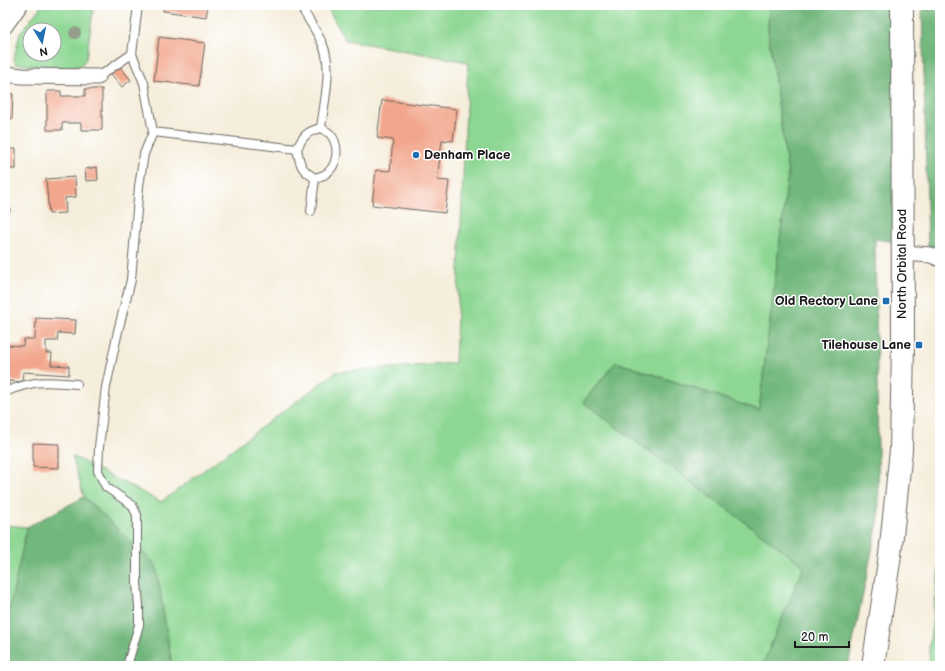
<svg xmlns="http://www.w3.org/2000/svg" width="945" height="671" font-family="'Balsamiq Sans',sans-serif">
  <rect width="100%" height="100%" fill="#fff"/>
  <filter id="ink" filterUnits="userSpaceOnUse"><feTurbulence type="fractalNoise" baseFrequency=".025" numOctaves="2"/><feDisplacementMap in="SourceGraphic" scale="8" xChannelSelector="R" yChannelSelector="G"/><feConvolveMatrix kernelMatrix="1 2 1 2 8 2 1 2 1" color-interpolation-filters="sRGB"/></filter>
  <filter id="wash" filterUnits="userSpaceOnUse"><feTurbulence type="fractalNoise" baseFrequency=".012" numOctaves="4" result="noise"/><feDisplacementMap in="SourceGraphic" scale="16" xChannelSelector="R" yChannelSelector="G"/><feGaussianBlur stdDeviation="0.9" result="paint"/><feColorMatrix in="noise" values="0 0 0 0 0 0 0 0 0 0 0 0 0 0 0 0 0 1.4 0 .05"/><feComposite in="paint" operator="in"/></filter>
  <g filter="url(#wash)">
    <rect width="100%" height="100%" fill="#f6eedc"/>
    <g fill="#8dd793" stroke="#547a58" fill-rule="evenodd">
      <path d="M42 5H94L86 59 81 65 70 69 16 64 14 58 20 33ZM30 30H54V54H30Z"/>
      <path d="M326 5H769L768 30 788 175 759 410 616 362 583 402 805 566 762 666H169L171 660 156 565 84 497 72 456 161 502 336 372 455 363 468 62 345 40Z"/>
      <path d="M5 525 27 527 5 632Z"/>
      <path d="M940 559V666H930L929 649Z"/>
    </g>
    <g fill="#72b87d" stroke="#476a4c">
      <path d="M769 5H898L901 243 875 239 879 517 848 666H762L804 566 583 402 616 362 759 410 788 175 768 30Z"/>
      <path d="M922 5H940V249L928 247Z"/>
      <path d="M84 497 156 565 171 660 169 666H5V630L27 527Z"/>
    </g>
    <g id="blocks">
      <g fill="#f2a78d">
        <path d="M163 5H208L206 17 163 11Z"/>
        <path d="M159 37 205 43 199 86 154 81Z"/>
        <path d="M120 67 131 80 122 87 111 74Z"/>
        <path d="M85 89H102V130H81V123H62V130H47V91H61V96H85Z"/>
        <path d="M5 93 13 94 12 119H5Z"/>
        <path d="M382 100 457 109 453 141 442 140 437 180 449 181 445 213 372 205 376 170 390 171 393 140 377 138Z"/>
        <rect x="5" y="149" width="11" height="20"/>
        <path d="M97 167 98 180 86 181 85 169Z"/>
        <path d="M75 177 76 197 65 198 66 213 49 214 46 179Z"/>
        <path d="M5 192H9L10 212H5Z"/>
        <path d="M36 318 76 320 75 334 58 333 57 341H46V353H52L51 365 69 366V375L23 372 22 382 9 381V389L5 388V345L23 346 24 339H35Z"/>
        <path d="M33 443 59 444V468L33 467Z"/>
      </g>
    </g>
  </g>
  <g filter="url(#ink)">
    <use href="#blocks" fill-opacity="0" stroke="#68665f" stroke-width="1"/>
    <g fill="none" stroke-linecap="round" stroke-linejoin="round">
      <defs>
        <g id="service">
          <path d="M300 5C307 18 317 31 323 45 333 68 324 103 321 128"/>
          <path d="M98 77 132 54 138 5"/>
          <path d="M153 132 297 149C303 136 307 131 321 128 324 130 329 132 331 135 340 147 338 167 324 175 321 176 318 177 315 178 301 170 300 165 297 149"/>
          <path d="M311 211 315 178"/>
          <path d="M5 392C34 380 46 381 77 384"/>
          <path d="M127 666 139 625V606L137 583V515L132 505 106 487 98 471 99 447 106 387 118 331 131 280 139 186 144 154 153 132 144 83 132 54"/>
        </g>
        <g id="minor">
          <path d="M5 26 20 5"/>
          <path d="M5 74 22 76 98 77"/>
          <path d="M902 253 931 255 940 259"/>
        </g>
        <path id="primary" d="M873 666 890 555 901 450 903 345 902 5"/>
      </defs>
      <use href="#service" stroke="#68665f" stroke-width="10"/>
      <use href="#minor" stroke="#68665f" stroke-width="17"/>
      <use href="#primary" stroke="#68665f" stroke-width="24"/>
      <use href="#service" stroke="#fff" stroke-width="8"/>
      <use href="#minor" stroke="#fff" stroke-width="15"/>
      <use href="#primary" stroke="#fff" stroke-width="22"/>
    </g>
    <circle fill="#949e8a" cx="75" cy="33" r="6"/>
  </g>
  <g fill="#1f6fb2" stroke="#fff" stroke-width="1.5">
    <circle cx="416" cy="155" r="4"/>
    <rect x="882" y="297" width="8" height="8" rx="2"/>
    <rect x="915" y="341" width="8" height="8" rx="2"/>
  </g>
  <g text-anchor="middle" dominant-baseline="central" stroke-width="3" stroke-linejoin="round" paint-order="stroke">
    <g font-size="13" font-weight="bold" fill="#1c1c1c" stroke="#fff" text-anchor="end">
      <text x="424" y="155" text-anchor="start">Denham Place</text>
      <text x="878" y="301">Old Rectory Lane</text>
      <text x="911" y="345">Tilehouse Lane</text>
    </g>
    <g font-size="13" fill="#1c1c1c" stroke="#fff">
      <text transform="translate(902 264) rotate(-90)">North Orbital Road</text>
    </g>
  </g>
  <rect width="945" height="671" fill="none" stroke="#fff" stroke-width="20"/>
  <g transform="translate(42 42) rotate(170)"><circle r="19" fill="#ffffff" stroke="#a4a4a4"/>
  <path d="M0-3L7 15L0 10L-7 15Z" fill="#1f6fb2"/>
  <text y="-6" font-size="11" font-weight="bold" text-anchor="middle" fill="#1c1c1c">N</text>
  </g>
  <path d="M795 641v6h54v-6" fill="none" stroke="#1c1c1c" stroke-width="2"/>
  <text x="801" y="641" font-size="12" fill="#1c1c1c" stroke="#ffffff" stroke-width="3" paint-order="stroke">20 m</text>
</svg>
